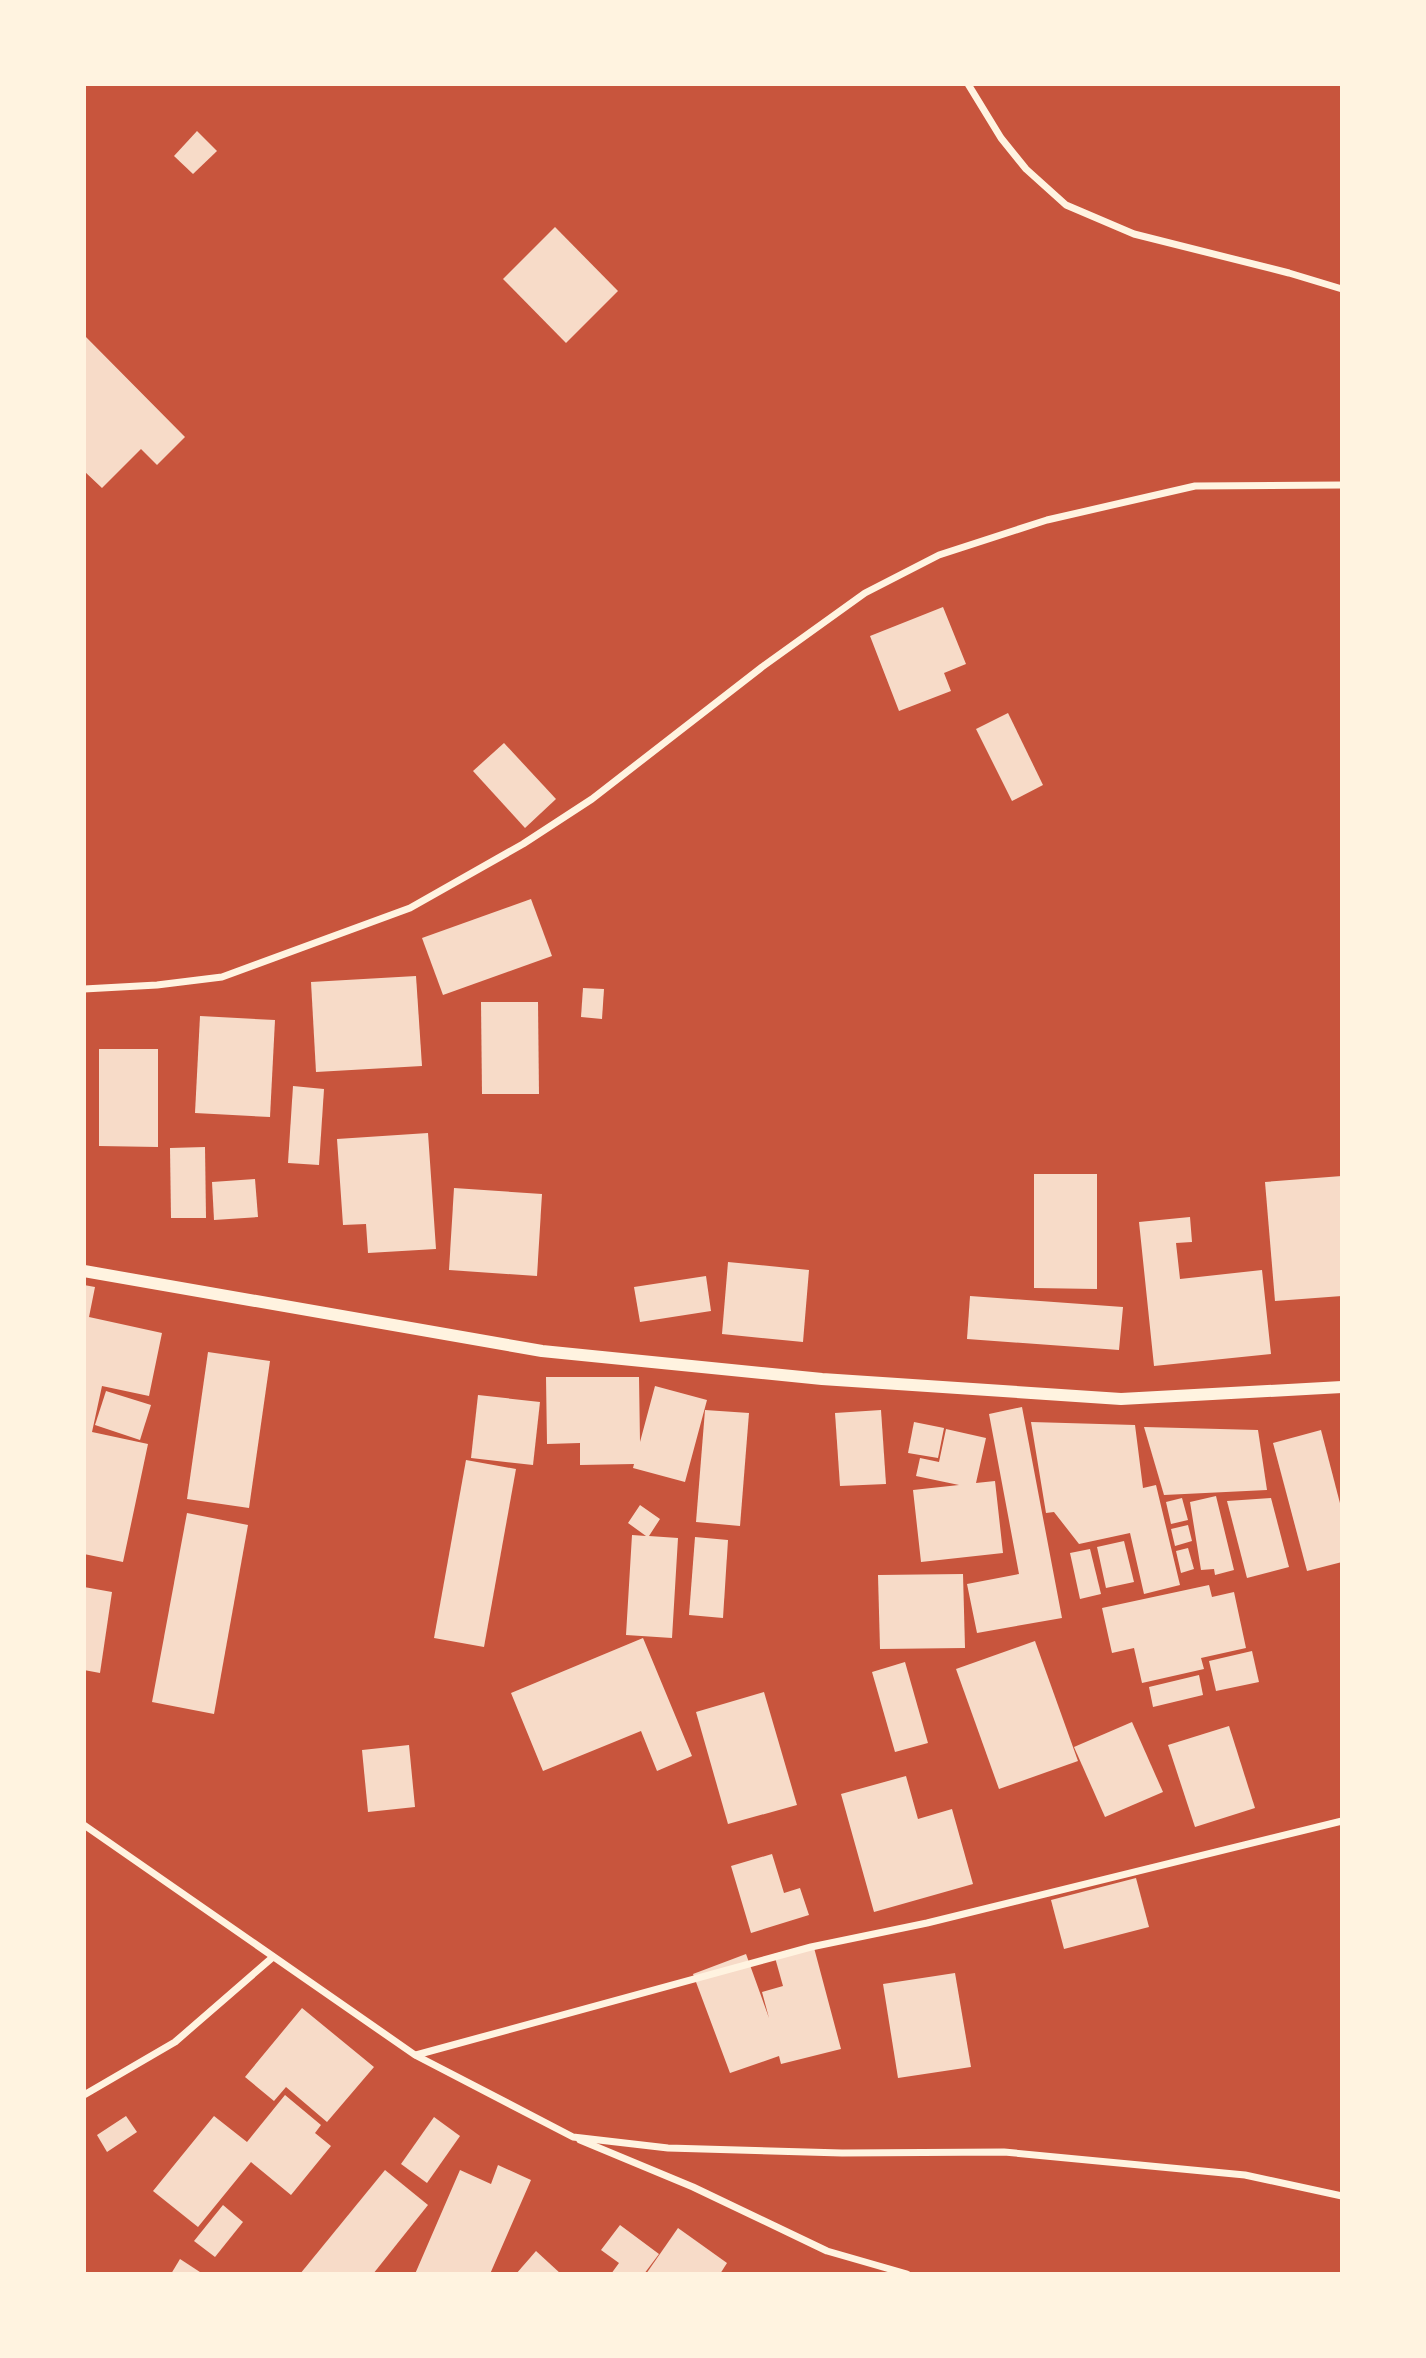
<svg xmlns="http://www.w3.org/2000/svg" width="1426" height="2358" font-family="Helvetica,sans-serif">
  <rect width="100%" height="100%" fill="#c8553d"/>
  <g fill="#f7dbc8">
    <path d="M197 131 217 151 193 174 174 156Z"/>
    <path d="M555 227 618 291 566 343 503 279Z"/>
    <path d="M84 335 185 437 157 465 141 449 102 488 84 471Z"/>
    <path d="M943 607 966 664 944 673 951 691 899 711 870 636Z"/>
    <path d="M1008 713 1043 785 1012 801 976 729Z"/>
    <path d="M504 743 556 799 525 828 473 771Z"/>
    <path d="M531 899 552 956 443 995 422 938Z"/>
    <path d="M416 976 422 1066 316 1072 311 982Z"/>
    <path d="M583 988 604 989 602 1019 581 1017Z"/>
    <path d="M481 1002H538L539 1094H482Z"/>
    <path d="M200 1016 275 1020 270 1117 195 1113Z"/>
    <path d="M99 1049H158V1147L99 1146Z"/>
    <path d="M293 1086 324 1089 319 1165 288 1163Z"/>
    <path d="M428 1133 436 1249 368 1253 366 1224 343 1225 337 1139Z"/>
    <path d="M205 1147 206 1218H171L170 1148Z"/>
    <path d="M1034 1174H1097V1289L1034 1288Z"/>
    <path d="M1342 1176V1296L1275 1301 1265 1182Z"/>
    <path d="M255 1179 258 1217 214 1220 212 1182Z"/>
    <path d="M454 1188 542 1194 537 1276 449 1270Z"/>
    <path d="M1190 1217 1192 1242 1176 1243 1180 1279 1262 1270 1271 1354 1154 1366 1139 1222Z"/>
    <path d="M728 1262 809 1270 803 1342 722 1334Z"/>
    <path d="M706 1276 711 1311 640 1322 634 1287Z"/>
    <path d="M84 1285 95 1287 89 1317 162 1333 149 1396 102 1386 92 1432 148 1444 123 1562 84 1554Z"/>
    <path d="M970 1296 1123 1307 1119 1350 967 1339Z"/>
    <path d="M208 1352 270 1361 249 1508 187 1499Z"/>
    <path d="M546 1377H639L640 1442 655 1386 707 1400 685 1482 633 1468 634 1464 580 1465V1443L547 1444Z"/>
    <path d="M106 1391 151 1405 140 1440 95 1425Z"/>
    <path d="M478 1395 540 1402 533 1465 471 1458Z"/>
    <path d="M1022 1407 1062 1618 977 1633 967 1584 1019 1574 989 1414Z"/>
    <path d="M705 1410 749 1413 740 1526 696 1522Z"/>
    <path d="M881 1410 886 1484 840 1486 835 1413Z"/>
    <path d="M914 1422 944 1428 938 1458 908 1453Z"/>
    <path d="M1031 1422 1135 1425 1143 1488 1156 1485 1180 1585 1144 1594 1130 1533 1079 1544 1054 1512 1046 1513Z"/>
    <path d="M1144 1427 1258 1430 1267 1490 1164 1495Z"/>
    <path d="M946 1429 986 1438 976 1483 995 1481 1003 1553 921 1562 913 1490 959 1485 916 1476 920 1458 939 1462Z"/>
    <path d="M1321 1430 1342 1511V1562L1307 1571 1273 1443Z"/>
    <path d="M466 1460 516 1469 484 1647 434 1638Z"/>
    <path d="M1216 1496 1234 1570 1215 1575 1214 1569 1201 1570 1190 1502Z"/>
    <path d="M1182 1498 1188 1520 1171 1524 1166 1502Z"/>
    <path d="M1271 1498 1289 1567 1247 1578 1227 1501Z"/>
    <path d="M640 1505 660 1519 649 1536 678 1538 672 1638 626 1635 632 1535 646 1536 628 1523Z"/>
    <path d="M187 1513 248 1525 214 1714 152 1702Z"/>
    <path d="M1188 1525 1192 1541 1175 1546 1171 1529Z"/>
    <path d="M695 1537 728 1540 723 1618 689 1615Z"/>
    <path d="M1124 1541 1134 1582 1106 1588 1097 1547Z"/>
    <path d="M1188 1548 1194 1569 1181 1573 1176 1551Z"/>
    <path d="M1090 1549 1101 1594 1080 1599 1070 1553Z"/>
    <path d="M963 1574 965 1648 880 1649 878 1575Z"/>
    <path d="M1209 1585 1212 1597 1234 1592 1246 1648 1201 1658 1204 1669 1142 1683 1134 1648 1112 1653 1102 1608Z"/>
    <path d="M84 1587 112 1592 100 1673 84 1670Z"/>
    <path d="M643 1638 692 1756 657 1771 641 1731 543 1771 511 1693Z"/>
    <path d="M1035 1641 1078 1761 999 1789 956 1669Z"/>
    <path d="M1252 1651 1259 1682 1216 1691 1209 1661Z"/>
    <path d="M905 1662 928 1743 895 1752 872 1672Z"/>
    <path d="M1199 1675 1203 1695 1153 1707 1149 1687Z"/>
    <path d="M764 1692 797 1805 728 1824 696 1712Z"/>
    <path d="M1132 1722 1163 1792 1105 1817 1074 1747Z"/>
    <path d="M1229 1726 1255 1808 1195 1827 1168 1745Z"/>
    <path d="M409 1745 415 1807 368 1812 362 1750Z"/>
    <path d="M906 1776 918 1819 952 1809 973 1884 874 1912 841 1794Z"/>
    <path d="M772 1854 784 1893 800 1888 809 1915 751 1933 731 1866Z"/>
    <path d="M1136 1878 1149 1927 1064 1949 1051 1900Z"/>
    <path d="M813 1944 841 2049 781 2064 779 2056 730 2073 693 1974 746 1954 769 2018 762 1992 783 1986 774 1954Z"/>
    <path d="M955 1973 971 2067 898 2078 883 1984Z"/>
    <path d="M302 2008 374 2067 327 2122 286 2087 274 2101 245 2077Z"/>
    <path d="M285 2095 321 2125 315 2133 331 2146 291 2195 251 2162 198 2227 153 2191 214 2116 247 2142Z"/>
    <path d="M126 2116 137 2132 107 2152 97 2135Z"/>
    <path d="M434 2117 460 2136 427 2183 401 2164Z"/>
    <path d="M498 2165 531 2180 490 2274H415L460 2170 491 2184Z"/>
    <path d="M385 2170 428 2205 373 2274H300Z"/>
    <path d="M223 2205 243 2222 215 2257 194 2241Z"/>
    <path d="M620 2225 659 2254 644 2274H611L619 2263 601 2250Z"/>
    <path d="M678 2228 727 2263 720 2274H646Z"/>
    <path d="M536 2251 561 2274H516Z"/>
    <path d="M180 2259 203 2274H171Z"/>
  </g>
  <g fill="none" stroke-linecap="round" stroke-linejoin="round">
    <g stroke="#fff3e0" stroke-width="7">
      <path d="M968 84 1001 138 1026 169 1066 205 1134 234 1289 273 1342 289"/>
      <path d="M84 989 157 985 222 977 410 908 523 844 592 799 762 667 865 593 939 555 1047 520 1195 486 1342 485"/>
      <path d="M84 1825 415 2055 573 2137 668 2148 842 2153 1004 2152 1245 2175 1342 2196"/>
      <path d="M416 2055 811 1947 927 1923 1342 1821"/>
      <path d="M84 2095 175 2042 273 1957"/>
      <path d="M580 2140 693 2187 827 2251 907 2274"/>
    </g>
    <path stroke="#fff3e0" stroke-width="12" d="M84 1271 542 1351 822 1379 1121 1399 1342 1387"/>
  </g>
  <rect width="1426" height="2358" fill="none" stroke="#fff3e0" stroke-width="172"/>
</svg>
